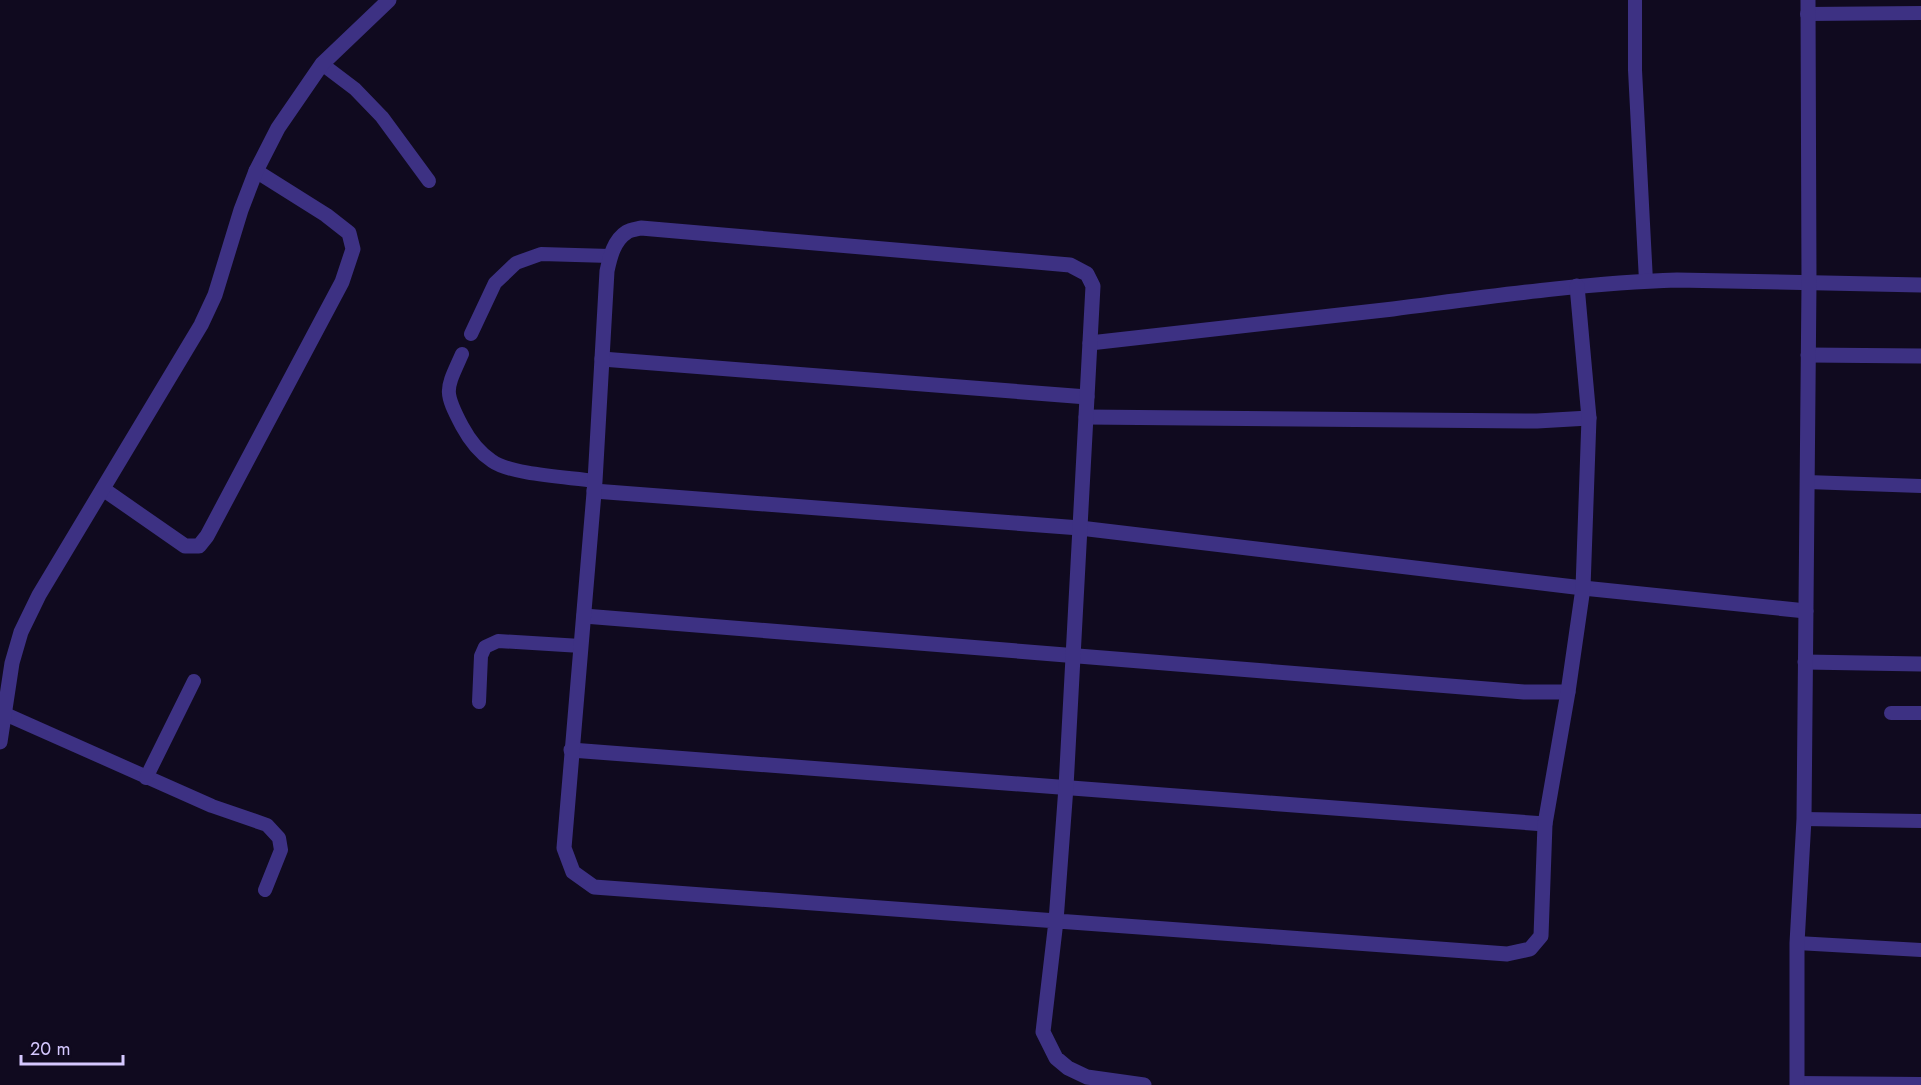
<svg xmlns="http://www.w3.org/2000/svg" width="1921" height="1085" font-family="Jost,sans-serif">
  <rect width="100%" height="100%" fill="#100a1f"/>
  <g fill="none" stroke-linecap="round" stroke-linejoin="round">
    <g stroke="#3d3183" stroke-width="14">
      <path d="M1635 0V70L1646 281"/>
      <path d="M1807 14 1921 13"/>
      <path d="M322 64 355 89 382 117 429 181"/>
      <path d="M471 334 495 283 516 263 541 254 610 256"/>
      <path d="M462 354C446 390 443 390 462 426 469 439 480 453 492 461 512 475 569 477 595 481"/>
      <path d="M1807 482 1921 486"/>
      <path d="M479 702 481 656 485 647 498 641 581 646"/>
      <path d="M1891 713H1921"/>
      <path d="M5 714 212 806 267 825 279 838 281 850 265 890"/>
      <path d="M146 778 194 681"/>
      <path d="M1804 819 1921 821"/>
      <path d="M1797 943 1921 950"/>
      <path d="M1797 1083 1921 1084"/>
    </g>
    <g stroke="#3d3183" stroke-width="15">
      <path d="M1090 343C1191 332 1292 321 1393 309 1487 297 1582 283 1677 280L1921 285"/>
      <path d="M1808 355 1921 356"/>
      <path d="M602 359 1087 397"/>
      <path d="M1086 417 1537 421 1589 418"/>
      <path d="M103 489 185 546H199L207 536 342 282 353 249 349 233 326 215 256 171"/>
      <path d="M594 491 1080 528 1583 588 1806 611"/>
      <path d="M584 616 1524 692H1568"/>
      <path d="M1805 662 1921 664"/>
      <path d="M0 742 12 663 21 632 39 595 201 325 215 295 241 210 256 171 278 128 322 64 389 0"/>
      <path d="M571 750 1545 824"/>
      <path d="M1144 1085 1087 1077 1068 1068 1056 1058 1043 1032 1056 921 1066 787 1093 286 1087 274 1070 265 641 228C637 229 630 230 627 232 614 240 610 257 607 271L595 481 564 848 573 872 594 887 1507 954 1530 949 1541 936 1545 824 1568 692 1583 588 1589 418 1577 286"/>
      <path d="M1797 1085V943L1804 819 1809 283 1808 0"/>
    </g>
  </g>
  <path d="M21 1055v9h102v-9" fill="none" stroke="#d5c8ff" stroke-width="3"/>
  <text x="30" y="1055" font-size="18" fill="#d5c8ff" stroke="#100a1f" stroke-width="4.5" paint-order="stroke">20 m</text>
</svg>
